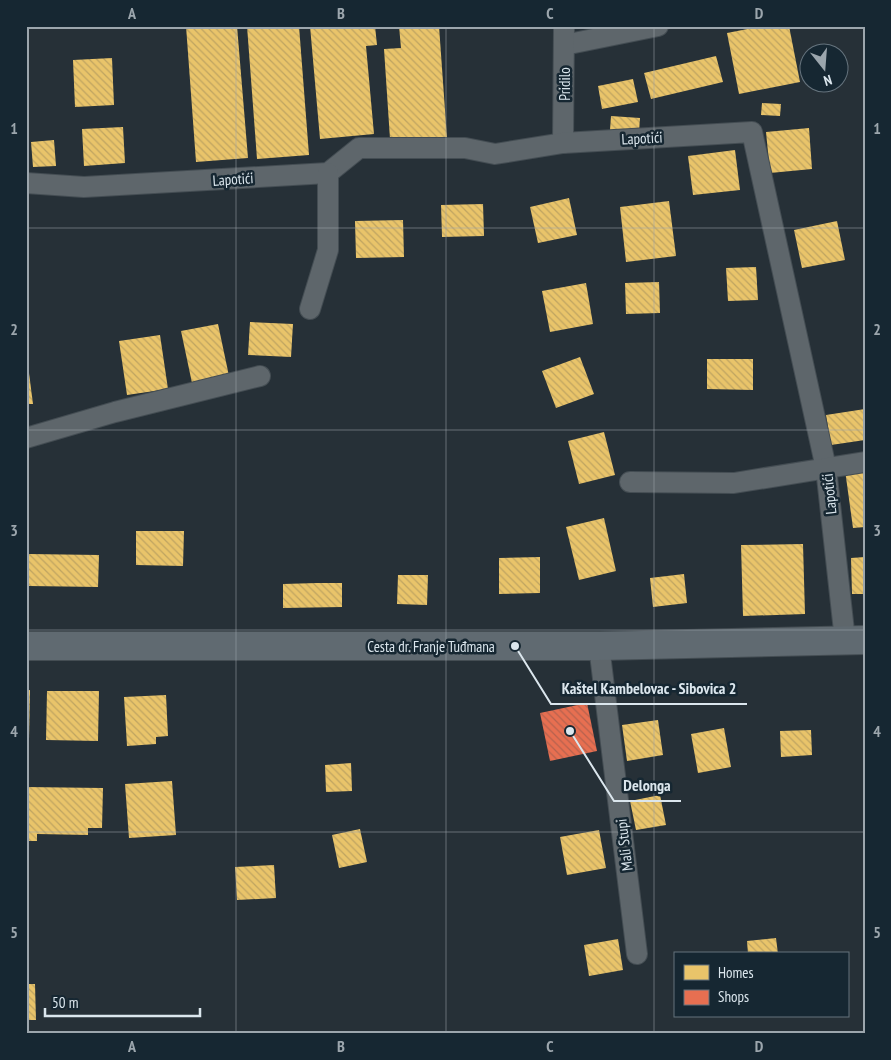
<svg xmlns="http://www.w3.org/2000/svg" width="891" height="1060" font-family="'PT Sans Narrow',sans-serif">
  <defs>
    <pattern id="homes-back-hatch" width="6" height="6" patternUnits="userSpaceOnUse" patternTransform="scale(1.25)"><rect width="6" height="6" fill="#e9c46a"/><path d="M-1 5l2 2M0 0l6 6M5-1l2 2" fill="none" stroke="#bfa461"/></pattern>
    <pattern id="shops-back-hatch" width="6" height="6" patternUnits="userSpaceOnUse" patternTransform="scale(1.25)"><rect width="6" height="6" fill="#e76f51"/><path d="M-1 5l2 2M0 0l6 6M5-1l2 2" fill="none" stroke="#b6624e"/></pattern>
  </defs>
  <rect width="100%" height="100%" fill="#263037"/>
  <g fill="url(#homes-back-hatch)">
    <path d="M186 26H237L248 158 196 162Z"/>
    <path d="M247 26H299L309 155 257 159Z"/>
    <path d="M310 26H375L377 45 366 46 374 134 320 139Z"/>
    <path d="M399 26H439L447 138 390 139 384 49 401 48Z"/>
    <path d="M763 26H789L800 82 739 94 727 33Z"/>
    <path d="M716 56 723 82 651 99 644 73Z"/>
    <path d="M112 58 114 105 75 107 73 60Z"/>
    <path d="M633 79 638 102 602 109 598 86Z"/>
    <path d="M762 103 781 104 780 116 761 115Z"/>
    <path d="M611 116 640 118 639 132 610 130Z"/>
    <path d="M123 127 125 163 84 166 82 129Z"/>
    <path d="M809 128 812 169 770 173 766 132Z"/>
    <path d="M54 140 56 166 33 167 31 142Z"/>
    <path d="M735 150 740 190 693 195 688 156Z"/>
    <path d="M569 198 577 235 538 243 530 207Z"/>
    <path d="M669 201 676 256 626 262 620 207Z"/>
    <path d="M483 204 484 236 442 237 441 205Z"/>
    <path d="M403 220 404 257 356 258 355 221Z"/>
    <path d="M837 221 845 260 802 268 794 230Z"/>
    <path d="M756 267 758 300 728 301 726 268Z"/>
    <path d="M659 282 660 313 626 314 625 283Z"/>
    <path d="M586 283 593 324 550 332 542 291Z"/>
    <path d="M250 322 293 324 291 357 248 355Z"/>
    <path d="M218 324 229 376 192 383 181 331Z"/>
    <path d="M160 335 168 389 127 395 119 341Z"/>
    <path d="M580 357 594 394 556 408 542 371Z"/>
    <path d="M707 359H753V390L707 389Z"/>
    <path d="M26 373H29L33 404H26Z"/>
    <path d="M865 409V440L831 445 826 415Z"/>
    <path d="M604 432 615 475 579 484 568 441Z"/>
    <path d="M865 467V527L853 528 845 470Z"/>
    <path d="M604 518 616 571 579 580 566 527Z"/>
    <path d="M136 531H184L183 566 136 565Z"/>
    <path d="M803 544 805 614 743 616 741 545Z"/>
    <path d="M29 554 99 555 98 587 29 586Z"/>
    <path d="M540 557V593L499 594V558Z"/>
    <path d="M865 557V594H852L851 558Z"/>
    <path d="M684 574 687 603 653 607 650 578Z"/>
    <path d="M398 575H428L427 605 397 604Z"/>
    <path d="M317 583H342V607L283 608V584Z"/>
    <path d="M26 690H30L29 739H26Z"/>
    <path d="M47 691H99L98 741 46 740Z"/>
    <path d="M166 695 168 736 156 737V744L127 746 124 697Z"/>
    <path d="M658 720 663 755 627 761 622 725Z"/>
    <path d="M724 728 731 767 698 773 691 734Z"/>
    <path d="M811 730 812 755 781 757 780 731Z"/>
    <path d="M351 763 352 791 326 792 325 765Z"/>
    <path d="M172 781 176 835 129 838 125 784Z"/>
    <path d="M26 787 103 788 102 828H88V835L37 834V841H26Z"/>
    <path d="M660 795 666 825 636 830 630 801Z"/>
    <path d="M360 829 367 862 339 868 332 835Z"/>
    <path d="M599 830 606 868 567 875 560 837Z"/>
    <path d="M274 865 276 898 237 900 235 867Z"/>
    <path d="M776 938 778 954H748L747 941Z"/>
    <path d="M618 939 623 970 589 976 584 945Z"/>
    <path d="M26 984H35L36 1020H26Z"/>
  </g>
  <path fill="url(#shops-back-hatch)" d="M587 703 597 751 550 761 540 713Z"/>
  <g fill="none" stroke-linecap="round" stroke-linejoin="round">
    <defs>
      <g id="street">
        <path d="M564 45 658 26"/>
        <path d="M563 143 564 26"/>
        <path d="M26 183 84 187 328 173 359 148H465L495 154 563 143 752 132 826 468 845 640"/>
        <path d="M310 309 328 250V173"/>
        <path d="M26 438 115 412 260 376"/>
        <path d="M630 482 734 483 865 462"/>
        <path d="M599 646 637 954"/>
      </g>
      <path id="secondary" d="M26 646H599L865 640"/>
    </defs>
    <use href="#street" stroke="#444d53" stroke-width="22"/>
    <use href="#secondary" stroke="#444d53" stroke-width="30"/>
    <use href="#street" stroke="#5e666b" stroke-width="20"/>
    <use href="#secondary" stroke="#606a71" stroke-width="28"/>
  </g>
  <path fill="none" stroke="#9ca6ad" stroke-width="1" stroke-opacity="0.55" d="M236 26V1034M446 26V1034M654 26V1034M26 228H865M26 430H865M26 630H865M26 832H865"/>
  <g text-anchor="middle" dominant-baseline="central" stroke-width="5" stroke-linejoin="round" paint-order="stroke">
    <g font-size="15" fill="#dbe6ed" stroke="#162732">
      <text transform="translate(564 84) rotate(-90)">Pridilo</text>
      <text transform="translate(642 138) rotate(-3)">Lapotići</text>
      <text transform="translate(233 179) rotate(-4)">Lapotići</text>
      <text transform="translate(829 494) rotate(-96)">Lapotići</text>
      <text x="431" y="646">Cesta dr. Franje Tuđmana</text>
      <text transform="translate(624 845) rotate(-97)">Mali Stupi</text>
    </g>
  </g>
  <path fill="none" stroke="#dbe6ed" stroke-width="2" d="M515 646L551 704H747M570 731L614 801H681"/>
  <g fill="#dbe6ed" stroke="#162732" stroke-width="2">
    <circle cx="515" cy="646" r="5"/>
    <circle cx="570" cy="731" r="5"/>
  </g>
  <g font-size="16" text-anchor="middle" font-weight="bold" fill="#dbe6ed" stroke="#162732" stroke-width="5" stroke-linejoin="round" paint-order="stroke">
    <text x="649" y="694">Kaštel Kambelovac - Sibovica 2</text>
    <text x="647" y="791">Delonga</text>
  </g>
  <rect width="891" height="1060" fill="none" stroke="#162732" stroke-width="55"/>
  <rect x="674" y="952" width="175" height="65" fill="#162732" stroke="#65737d"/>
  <rect x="684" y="965" width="25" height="15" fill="#e9c46a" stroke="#65737d"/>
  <text x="718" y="978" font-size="15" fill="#dbe6ed">Homes</text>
  <rect x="684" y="990" width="25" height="15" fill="#e76f51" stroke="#65737d"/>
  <text x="718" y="1002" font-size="15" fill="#dbe6ed">Shops</text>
  <g transform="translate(824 68) rotate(163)"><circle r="24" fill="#162732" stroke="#65737d"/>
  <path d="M0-4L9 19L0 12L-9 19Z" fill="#9ca6ad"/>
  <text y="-8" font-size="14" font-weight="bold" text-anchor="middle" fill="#dbe6ed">N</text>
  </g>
  <path d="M45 1008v8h155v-8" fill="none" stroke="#dbe6ed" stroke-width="2.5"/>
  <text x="52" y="1008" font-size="15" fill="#dbe6ed" stroke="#162732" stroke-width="4" paint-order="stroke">50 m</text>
  <rect x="28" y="28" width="836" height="1004" fill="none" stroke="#9ca6ad" stroke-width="2"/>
  <g font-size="16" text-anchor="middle" font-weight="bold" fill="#9ca6ad">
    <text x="132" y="19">A</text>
    <text x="341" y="19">B</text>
    <text x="550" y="19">C</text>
    <text x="759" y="19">D</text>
    <text x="14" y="134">1</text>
    <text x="877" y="134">1</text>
    <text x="14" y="335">2</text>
    <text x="877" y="335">2</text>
    <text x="14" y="536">3</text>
    <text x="877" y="536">3</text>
    <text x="14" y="737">4</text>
    <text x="877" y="737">4</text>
    <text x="14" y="938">5</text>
    <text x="877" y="938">5</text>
    <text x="132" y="1052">A</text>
    <text x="341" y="1052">B</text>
    <text x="550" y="1052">C</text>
    <text x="759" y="1052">D</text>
  </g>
</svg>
